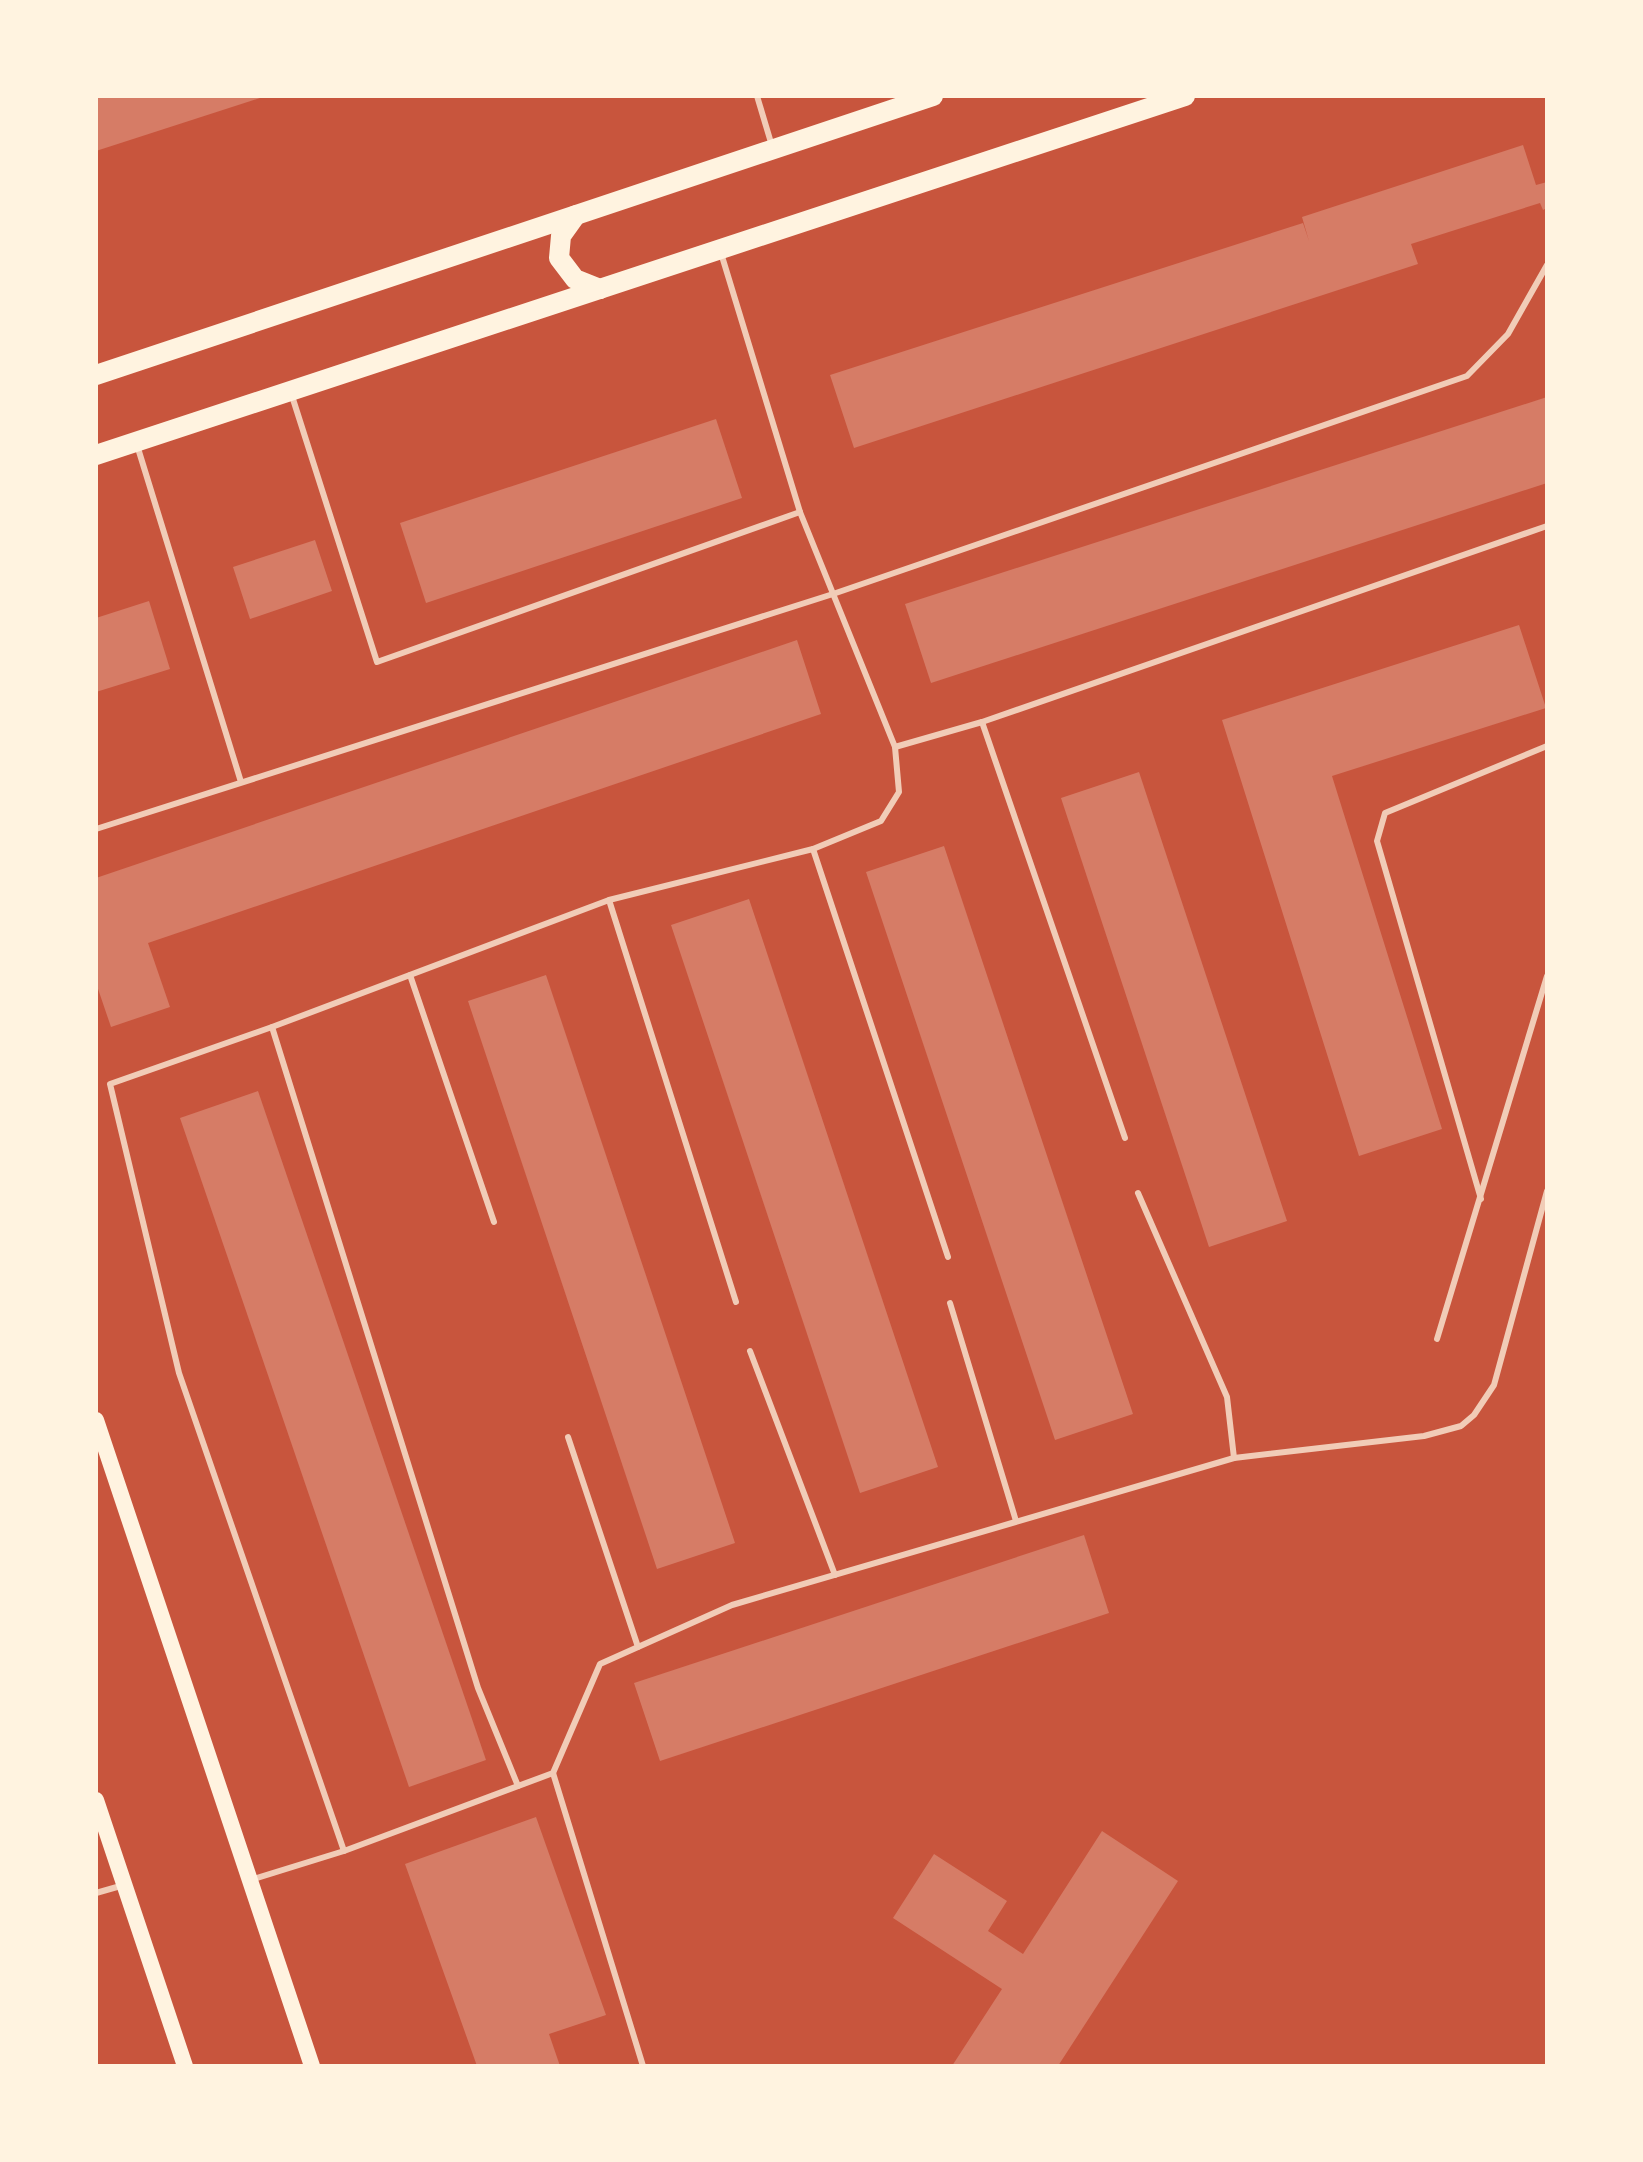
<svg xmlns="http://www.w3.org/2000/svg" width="1643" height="2162" font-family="Overpass,sans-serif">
  <rect width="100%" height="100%" fill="#c8553d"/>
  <g fill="#d67c66">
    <path d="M96 96H263V97L96 151Z"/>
    <path d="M1523 145 1536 185 1547 182V208L1543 210 1540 203 1411 244 1418 264 854 448 830 375 1303 223 1309 241 1302 217Z"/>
    <path d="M1547 397V483L931 683 905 604Z"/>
    <path d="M716 419 742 498 426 603 400 523Z"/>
    <path d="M315 540 332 591 250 619 233 567Z"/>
    <path d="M149 601 170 669 96 692V618Z"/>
    <path d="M1519 625 1546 708 1332 776 1442 1129 1359 1156 1222 720Z"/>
    <path d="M797 640 821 714 148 943 170 1007 111 1027 96 983V878Z"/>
    <path d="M1139 772 1287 1221 1209 1247 1061 798Z"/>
    <path d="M944 846 1133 1414 1055 1440 866 872Z"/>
    <path d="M749 899 938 1467 860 1493 671 925Z"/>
    <path d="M546 975 735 1543 657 1569 468 1001Z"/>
    <path d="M258 1091 486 1760 409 1787 180 1118Z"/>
    <path d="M1084 1535 1109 1613 660 1761 634 1683Z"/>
    <path d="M536 1817 606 2015 549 2034 560 2066H477L405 1864Z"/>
    <path d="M1102 1831 1178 1881 1058 2066H952L1002 1989 893 1918 934 1854 1007 1901 988 1931 1023 1954Z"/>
  </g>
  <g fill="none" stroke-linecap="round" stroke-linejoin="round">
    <g stroke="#f1ccb7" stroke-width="6">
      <path d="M757 96 772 146"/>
      <path d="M292 396 377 662 800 512"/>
      <path d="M137 445 241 782"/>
      <path d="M982 722 1125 1138"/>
      <path d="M895 747 982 722 1547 526"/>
      <path d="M96 829 833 594 1467 376 1508 334 1547 265"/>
      <path d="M813 849 948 1257"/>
      <path d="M609 900 736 1302"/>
      <path d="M410 975 494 1222"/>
      <path d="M272 1027 478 1688 518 1786"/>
      <path d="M1138 1193 1227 1397 1234 1458"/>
      <path d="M1481 1199 1377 841 1385 813 1547 746"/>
      <path d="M950 1303 1016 1521"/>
      <path d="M1437 1339 1547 976"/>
      <path d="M750 1351 835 1575"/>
      <path d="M568 1437 638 1647"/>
      <path d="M553 1773 643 2066"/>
      <path d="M344 1851 179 1373 110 1084 272 1027 609 900 813 849 881 821 899 792 895 747 800 512 721 253"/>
      <path d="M250 1880 344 1851 553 1773 600 1664 732 1605 1234 1458 1424 1436 1461 1426 1474 1415 1494 1385 1547 1191"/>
      <path d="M96 1893 124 1885"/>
    </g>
    <g stroke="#fff3e0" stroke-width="16">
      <path d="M96 1420 312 2066"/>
      <path d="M96 1800 185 2066"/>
    </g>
    <g stroke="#fff3e0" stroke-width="20">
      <path d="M576 215 561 236 559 258 575 279 600 289"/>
      <path d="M96 375 933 96"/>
      <path d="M96 455 1185 96"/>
    </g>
  </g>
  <rect width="1643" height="2162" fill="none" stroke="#fff3e0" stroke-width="196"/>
</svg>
